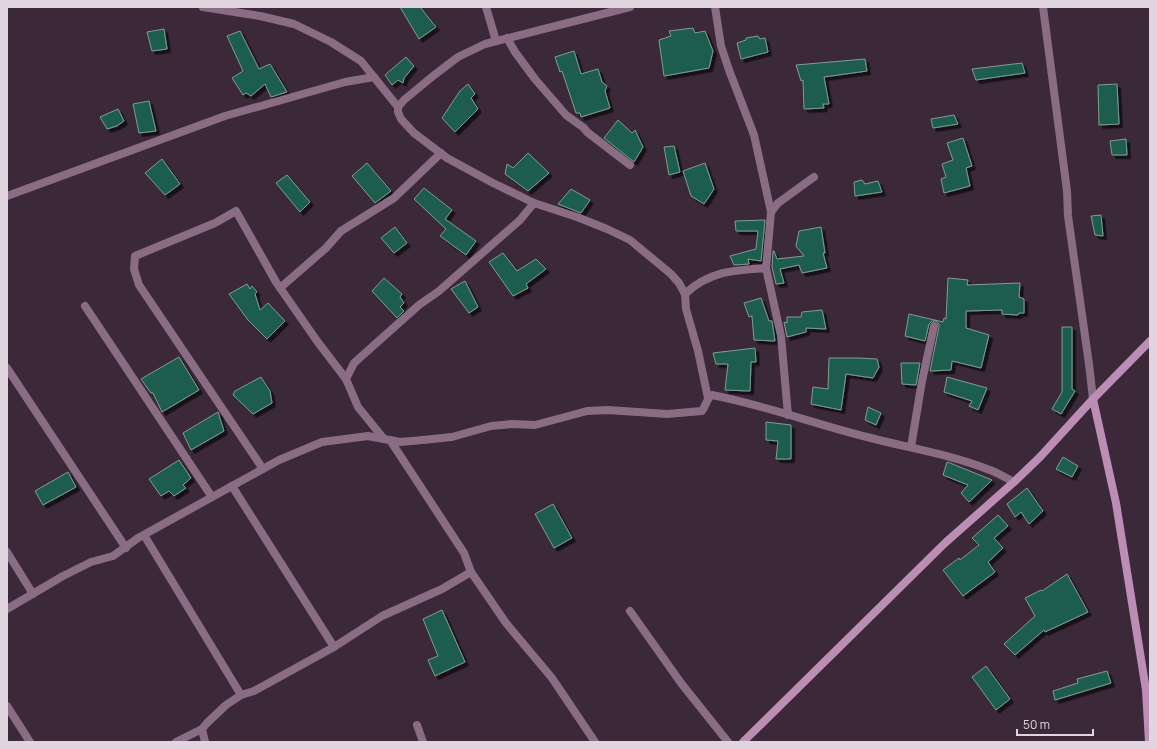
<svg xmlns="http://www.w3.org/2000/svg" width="1157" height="749" font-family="Manrope,sans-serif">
  <defs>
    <filter id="shadow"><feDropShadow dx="3.5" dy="3.5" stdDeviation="0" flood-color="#0009"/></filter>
  </defs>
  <rect width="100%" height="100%" fill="#3b2939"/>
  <g fill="#1e5d4e" stroke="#7e9d93" filter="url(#shadow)">
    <path d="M400 7H420L436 27 419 39Z"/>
    <path d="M693 28 695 33 705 31 713 51 709 68 664 76 659 40 671 36 669 31Z"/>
    <path d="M164 29 167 49 152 51 147 32Z"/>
    <path d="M240 31 259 69 270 64 287 92 271 97 265 84 251 96 246 93 243 95 232 78 243 71 227 36Z"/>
    <path d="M758 36 760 39 765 38 768 52 741 59 737 43 746 40V38Z"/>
    <path d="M574 51 581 74 598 69 602 82 607 86 605 91 610 108 581 117 580 113H576L562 71 560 72 555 57Z"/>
    <path d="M406 57 414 66 404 78 403 83 398 80 392 85 385 75Z"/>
    <path d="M865 59 867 71 824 77 829 104H823L824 108 804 109 803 80 801 81 796 65Z"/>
    <path d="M1022 63 1025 73 976 80 972 69Z"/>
    <path d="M468 84 475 94 471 98 478 109 455 132 442 118 460 91Z"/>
    <path d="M1117 84 1119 124 1099 125 1098 85Z"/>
    <path d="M149 101 156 131 139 133 133 104Z"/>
    <path d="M118 109 124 121 117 126 107 129 100 117Z"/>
    <path d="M954 115 958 124 933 128 931 119Z"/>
    <path d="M618 120 632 133 635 130 643 147 634 162 604 138Z"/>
    <path d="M963 138 972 166 966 168 970 186 944 193 941 179 946 177 942 164 953 160 947 143Z"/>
    <path d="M1126 139 1127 155H1112L1110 141Z"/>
    <path d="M674 146 680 172 669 175 664 147Z"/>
    <path d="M528 153 549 173 528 191 505 174 507 164 513 168Z"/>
    <path d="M162 159 180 184 165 195 145 173Z"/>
    <path d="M367 163 391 191 375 203 352 176Z"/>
    <path d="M705 163 714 189 704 204 691 196 683 171Z"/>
    <path d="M287 175 310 202 300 212 276 183Z"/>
    <path d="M862 180 865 184 878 181 882 192 855 196 854 182Z"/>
    <path d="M424 188 452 210 445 219 476 241 466 255 440 236 446 229 414 199Z"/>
    <path d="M571 189 590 200 581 213 558 204Z"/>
    <path d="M1101 215 1103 236 1095 235 1091 216Z"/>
    <path d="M765 220 761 261 748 259 749 264 734 265 730 256 756 249 758 231H736L735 221Z"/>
    <path d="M395 227 407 243 394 253 381 238Z"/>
    <path d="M821 227 825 253H823L827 268 802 273 799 265 780 269 784 283 776 284 772 267 773 251H774L777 259 804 256 796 246 799 231Z"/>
    <path d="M503 253 517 271 536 259 546 269 526 284 528 288 513 296 489 262Z"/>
    <path d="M384 278 402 294 400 297 404 303 400 307 404 311 397 318 372 291Z"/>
    <path d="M948 278 968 280 967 285 1020 283 1019 297 1024 299V313H1019L1018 315 1002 314V310L966 311V328L989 335 981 368 952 361 951 370 930 371 939 327V324L936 321H932L929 324 925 341 905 336 909 314 943 322 944 318 946 319Z"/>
    <path d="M465 281 478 307 469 313 451 289Z"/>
    <path d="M247 284 250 289 252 286 257 292 255 294 260 310 268 303 285 321 267 339 248 320 229 294Z"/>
    <path d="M761 298 769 321H772L775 341 754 340 752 316 749 317 744 303Z"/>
    <path d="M822 310 826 329 806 328V332L787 337 784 322 787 323V317H801L802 312Z"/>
    <path d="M1062 327H1072V389L1075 391 1061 414 1052 409 1062 392Z"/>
    <path d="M755 348 756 362H751L750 391 725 390 728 364H716L713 353Z"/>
    <path d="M179 357 199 390 162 412 153 393H151L141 379Z"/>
    <path d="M829 358H858L877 359 879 367 873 378 846 374 841 410 811 404 813 387 828 389Z"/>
    <path d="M901 363H920L916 385 902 384Z"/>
    <path d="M261 377 270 391 272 403 253 414 233 395 235 391Z"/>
    <path d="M947 377 987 388 978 410 969 406 972 401 944 392Z"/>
    <path d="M868 407 881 413 876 425 865 420Z"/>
    <path d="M218 412 224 431 191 450 183 433Z"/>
    <path d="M766 422 791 425V459H776L778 441 766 440Z"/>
    <path d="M1063 457 1078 466 1072 477 1056 469Z"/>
    <path d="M179 460 191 478 183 485 186 488 174 496 169 491 161 496 149 479Z"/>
    <path d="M947 462 950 463 992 480 969 502 961 493 968 485 943 475Z"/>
    <path d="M68 472 76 487 43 505 35 491Z"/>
    <path d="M1027 488 1043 511 1029 524 1021 512 1015 517 1007 504Z"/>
    <path d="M553 504 572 538 554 548 535 514Z"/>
    <path d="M998 515 1008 526 994 538 1003 548 988 562 995 572 963 596 943 570 959 558 960 560 979 545 972 538Z"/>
    <path d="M1067 574 1088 612 1045 632 1044 630 1015 655 1004 644 1035 616 1025 598 1041 590 1042 591Z"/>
    <path d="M442 610 465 662 435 676 428 660 438 656 423 619Z"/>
    <path d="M986 666 1010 699 996 710 972 677Z"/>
    <path d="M1107 671 1111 683 1055 700 1053 691 1078 683 1077 679Z"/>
  </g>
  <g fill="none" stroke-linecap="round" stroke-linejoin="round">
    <g stroke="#8a6c85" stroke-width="8">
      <path d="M203 7 260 16 294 24 331 42 361 61 398 107"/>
      <path d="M486 7 496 41"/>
      <path d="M630 7 485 44 458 57 433 76 404 100 398 107V112L401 119 414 133 447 158 493 183 534 203 577 217 607 229 630 240 671 274 679 283 685 294 686 309 698 351 708 398"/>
      <path d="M715 7 721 46 729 70 754 135 771 212"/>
      <path d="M1043 7 1067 191 1068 216 1089 364 1093 399"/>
      <path d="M507 38 515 52 535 79 566 115 584 128 587 132 630 165"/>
      <path d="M7 196 225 116 345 82 374 77"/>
      <path d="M766 268 771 212 778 203 814 177"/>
      <path d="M280 288 326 248 341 231 394 198 441 153"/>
      <path d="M685 294C709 271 735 270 766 268L781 336 788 415"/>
      <path d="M85 306 212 497"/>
      <path d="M7 368 126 548"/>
      <path d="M346 379 354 363 419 305 439 291 520 220 534 203"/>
      <path d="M390 440 464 553 471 572 506 623 552 678 595 742"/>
      <path d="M911 447 922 381 934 326"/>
      <path d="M263 469 139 285 134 269 135 256 215 223 236 211 276 282 317 341 346 379 358 407 384 439"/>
      <path d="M232 486 334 647"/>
      <path d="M144 535 241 695"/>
      <path d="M7 552 33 594"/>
      <path d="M7 609 63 576 91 562 113 556 138 538 279 460 322 442 368 436 400 442 423 440 452 437 491 426 512 424 535 425 587 411 608 410 667 414 702 411C706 406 706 399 712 395 764 405 815 424 867 437 908 448 950 454 990 470 998 473 1006 478 1014 482"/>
      <path d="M630 611 681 683 728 742"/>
      <path d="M7 706 30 742"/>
      <path d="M417 725 423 742"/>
      <path d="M202 729 205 742"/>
      <path d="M176 742 202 729 207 723 226 705 241 695 254 691 334 647 382 616 442 589 471 572"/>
    </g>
    <g stroke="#bc8eb5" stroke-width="8">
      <path d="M1093 399 1116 503 1146 690 1149 742"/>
      <path d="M743 742 945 543 1014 482 1040 457 1093 399 1150 341"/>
    </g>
  </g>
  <rect width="1157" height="749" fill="none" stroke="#e0d4de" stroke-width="16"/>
  <path d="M1017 729v6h76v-6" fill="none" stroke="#e0d4de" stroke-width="2"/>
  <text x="1023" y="729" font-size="12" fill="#e0d4de" stroke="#3b2939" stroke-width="3" paint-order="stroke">50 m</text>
</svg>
